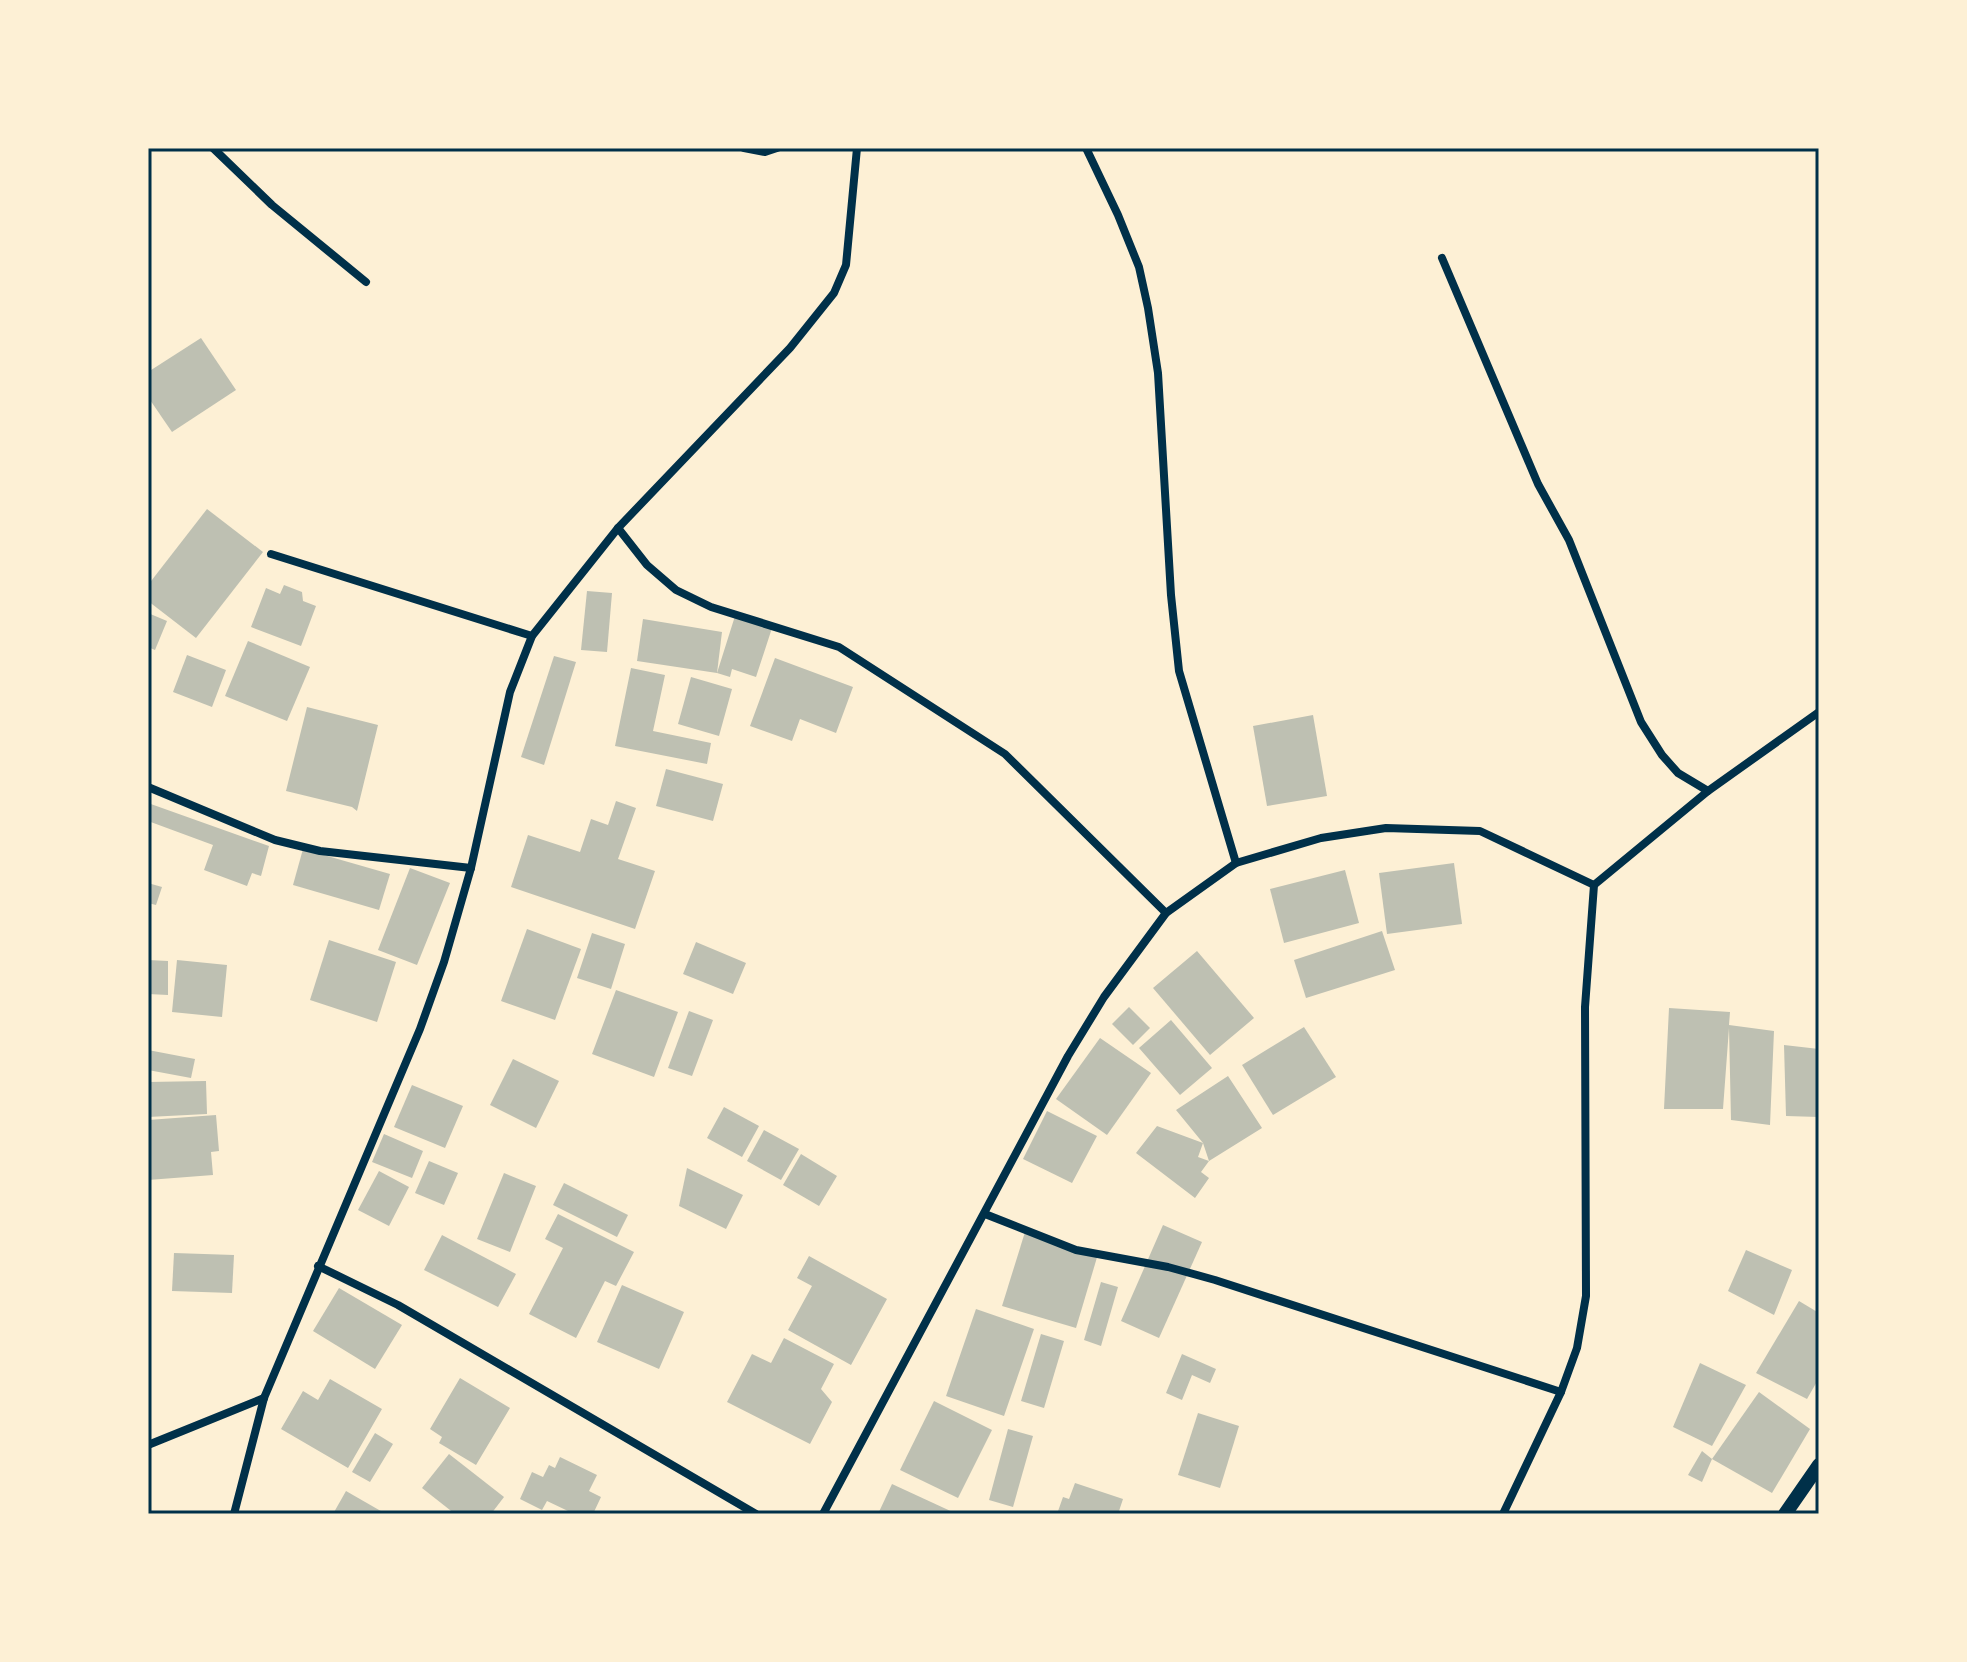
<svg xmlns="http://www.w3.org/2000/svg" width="1967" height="1662" font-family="Helvetica,sans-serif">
  <rect width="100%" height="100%" fill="#fdf0d5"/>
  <g fill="#bec0b2">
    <path d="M201 338 236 390 172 432 148 397V372Z"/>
    <path d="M207 509 263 552 196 638 148 601V585Z"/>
    <path d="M284 585 302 592 303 601 316 606 301 646 251 627 266 588 280 594Z"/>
    <path d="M587 591 612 593 607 652 581 650Z"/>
    <path d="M148 613 167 621 155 650 148 647Z"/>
    <path d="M735 616 772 628 756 677 732 669 730 677 717 673Z"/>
    <path d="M643 619 722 632 717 673 637 661Z"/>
    <path d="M248 641 310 667 287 721 225 696Z"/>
    <path d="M187 655 226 670 212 707 173 692Z"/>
    <path d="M554 656 576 662 544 765 521 757Z"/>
    <path d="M775 658 853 687 836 733 800 719 792 741 750 726Z"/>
    <path d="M631 668 665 675 653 731 711 743 707 764 615 746Z"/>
    <path d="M691 677 732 689 719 736 678 724Z"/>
    <path d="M307 707 378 725 357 811 352 807 286 791Z"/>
    <path d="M1313 715 1327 796 1267 806 1253 726Z"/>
    <path d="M666 769 723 784 713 821 656 806Z"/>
    <path d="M616 801 636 808 618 859 655 871 635 929 511 887 528 835 580 852 591 819 608 825Z"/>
    <path d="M148 803 269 846 261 876 252 873 247 886 204 870 213 845 148 821Z"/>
    <path d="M303 849 390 874 379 910 293 885Z"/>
    <path d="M1454 863 1462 924 1387 934 1379 873Z"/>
    <path d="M410 868 450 883 417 965 378 950Z"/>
    <path d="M1345 870 1359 923 1284 943 1270 889Z"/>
    <path d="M148 883 162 887 156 905 148 903Z"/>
    <path d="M527 929 581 949 555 1020 501 1001Z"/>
    <path d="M1382 931 1395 970 1306 998 1294 960Z"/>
    <path d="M592 933 625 944 611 989 577 978Z"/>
    <path d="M329 940 396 962 377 1022 310 1000Z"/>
    <path d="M696 942 746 963 733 994 683 974Z"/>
    <path d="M1197 951 1254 1018 1210 1055 1153 988Z"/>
    <path d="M148 960 168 961V995L148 994Z"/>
    <path d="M177 960 227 965 222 1017 172 1012Z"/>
    <path d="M616 990 678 1012 654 1077 592 1054Z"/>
    <path d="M1129 1007 1150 1028 1133 1045 1112 1024Z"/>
    <path d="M1669 1008 1730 1012 1729 1025 1774 1031 1770 1125 1731 1120 1729 1028 1723 1109H1664Z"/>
    <path d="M689 1011 713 1020 692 1076 668 1068Z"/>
    <path d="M1171 1020 1212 1068 1180 1095 1139 1048Z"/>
    <path d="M1304 1027 1336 1077 1273 1115 1242 1065Z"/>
    <path d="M1100 1038 1151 1073 1107 1135 1056 1099Z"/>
    <path d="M1784 1045 1819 1049V1117L1786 1116Z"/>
    <path d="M148 1050 195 1059 191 1078 148 1070Z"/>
    <path d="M513 1059 559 1081 536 1128 490 1105Z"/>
    <path d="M1228 1076 1262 1128 1209 1161 1203 1143 1176 1110Z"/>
    <path d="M206 1081 207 1114 148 1117V1082Z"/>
    <path d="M412 1085 463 1106 445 1148 394 1127Z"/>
    <path d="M724 1107 759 1126 742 1157 707 1138Z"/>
    <path d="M1047 1111 1097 1136 1072 1183 1023 1159Z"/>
    <path d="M216 1115 219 1151 211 1152 213 1175 148 1180V1120Z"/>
    <path d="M1157 1126 1203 1143 1198 1157 1209 1161 1201 1172 1209 1178 1195 1198 1136 1153Z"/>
    <path d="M764 1130 799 1149 781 1180 747 1161Z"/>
    <path d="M384 1134 423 1151 412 1178 372 1162Z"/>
    <path d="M801 1154 837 1176 819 1206 783 1185Z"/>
    <path d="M429 1161 458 1173 444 1205 415 1193Z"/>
    <path d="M687 1168 743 1195 726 1229 679 1206Z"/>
    <path d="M379 1171 409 1187 389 1226 358 1210Z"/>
    <path d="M504 1173 536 1186 510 1252 477 1239Z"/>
    <path d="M564 1183 628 1215 617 1237 553 1205Z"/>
    <path d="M558 1214 634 1252 616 1286 605 1281 576 1338 529 1314 563 1248 545 1239Z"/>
    <path d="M1163 1225 1202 1242 1159 1338 1121 1321Z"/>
    <path d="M1025 1232 1098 1254 1076 1328 1002 1306Z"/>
    <path d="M442 1235 516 1274 498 1307 424 1270Z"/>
    <path d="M1746 1250 1792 1270 1774 1315 1728 1291Z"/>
    <path d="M174 1253 234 1255 232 1293 172 1291Z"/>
    <path d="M809 1256 887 1299 851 1365 788 1330 812 1286 797 1278Z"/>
    <path d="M1101 1282 1118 1287 1101 1346 1084 1340Z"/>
    <path d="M622 1285 684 1312 659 1369 597 1342Z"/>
    <path d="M339 1288 402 1325 375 1369 313 1331Z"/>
    <path d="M1799 1301 1819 1313V1378L1807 1399 1756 1373Z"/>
    <path d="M976 1309 1034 1329 1004 1416 946 1396Z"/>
    <path d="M1041 1334 1064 1341 1044 1408 1021 1401Z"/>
    <path d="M784 1338 834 1364 821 1389 832 1402 810 1444 727 1402 752 1354 771 1363Z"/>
    <path d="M1182 1354 1216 1369 1210 1383 1192 1375 1182 1400 1166 1393Z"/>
    <path d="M1700 1363 1746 1385 1712 1446 1673 1427Z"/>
    <path d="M460 1378 510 1408 476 1465 439 1443 442 1437 430 1429Z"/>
    <path d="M330 1379 382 1409 348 1468 281 1429 303 1391 318 1400Z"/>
    <path d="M1759 1392 1810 1429 1772 1493 1712 1459Z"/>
    <path d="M934 1401 992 1430 958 1498 900 1470Z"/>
    <path d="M1198 1413 1239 1426 1220 1488 1178 1475Z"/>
    <path d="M1008 1429 1033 1436 1013 1507 989 1500Z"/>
    <path d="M375 1433 393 1444 370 1482 352 1472Z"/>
    <path d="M1702 1451 1712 1459 1702 1482 1688 1475Z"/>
    <path d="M449 1454 504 1497 491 1514H455L422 1488Z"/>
    <path d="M560 1457 597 1475 589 1491 601 1497 593 1514H567L568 1511 547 1501 542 1510 520 1499 532 1472 543 1477 549 1465 555 1468Z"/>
    <path d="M1075 1483 1123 1499 1118 1514H1057L1063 1497 1069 1499Z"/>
    <path d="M892 1484 957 1514H878Z"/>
    <path d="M346 1491 386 1514H333Z"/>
  </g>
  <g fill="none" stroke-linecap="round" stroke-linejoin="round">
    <g stroke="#003049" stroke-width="8">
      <path d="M213 148 272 205 366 282"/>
      <path d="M744 148 765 152 777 148"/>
      <path d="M1086 148 1118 215 1139 267 1148 308 1158 373 1171 595 1179 671 1236 863"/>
      <path d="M1442 258 1538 484 1569 540 1641 722 1662 755 1678 773 1708 791"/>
      <path d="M618 528 647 565 676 590 711 607 839 647 1005 754 1166 913"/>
      <path d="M271 554 532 636"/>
      <path d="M148 787 275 840 320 851 471 868"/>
      <path d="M985 1214 1076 1250 1168 1267 1215 1280 1561 1392"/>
      <path d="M318 1266 398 1305 756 1514"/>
      <path d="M148 1445 264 1398"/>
      <path d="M234 1514 264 1398 420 1029 444 962 471 868 510 692 532 636 618 528 790 348 834 293 846 265 857 148"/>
      <path d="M823 1514 1068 1056 1104 997 1166 913 1236 863 1321 838 1386 828 1480 831 1594 885"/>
      <path d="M1503 1514 1561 1392 1577 1348 1586 1296 1585 1007 1594 885 1708 791 1819 712"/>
    </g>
    <path stroke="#003049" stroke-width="14" d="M1785 1514 1819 1465"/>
  </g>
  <rect width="1967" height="1662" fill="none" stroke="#fdf0d5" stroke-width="300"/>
  <rect x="150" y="150" width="1667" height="1362" fill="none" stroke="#003049" stroke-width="3"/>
</svg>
